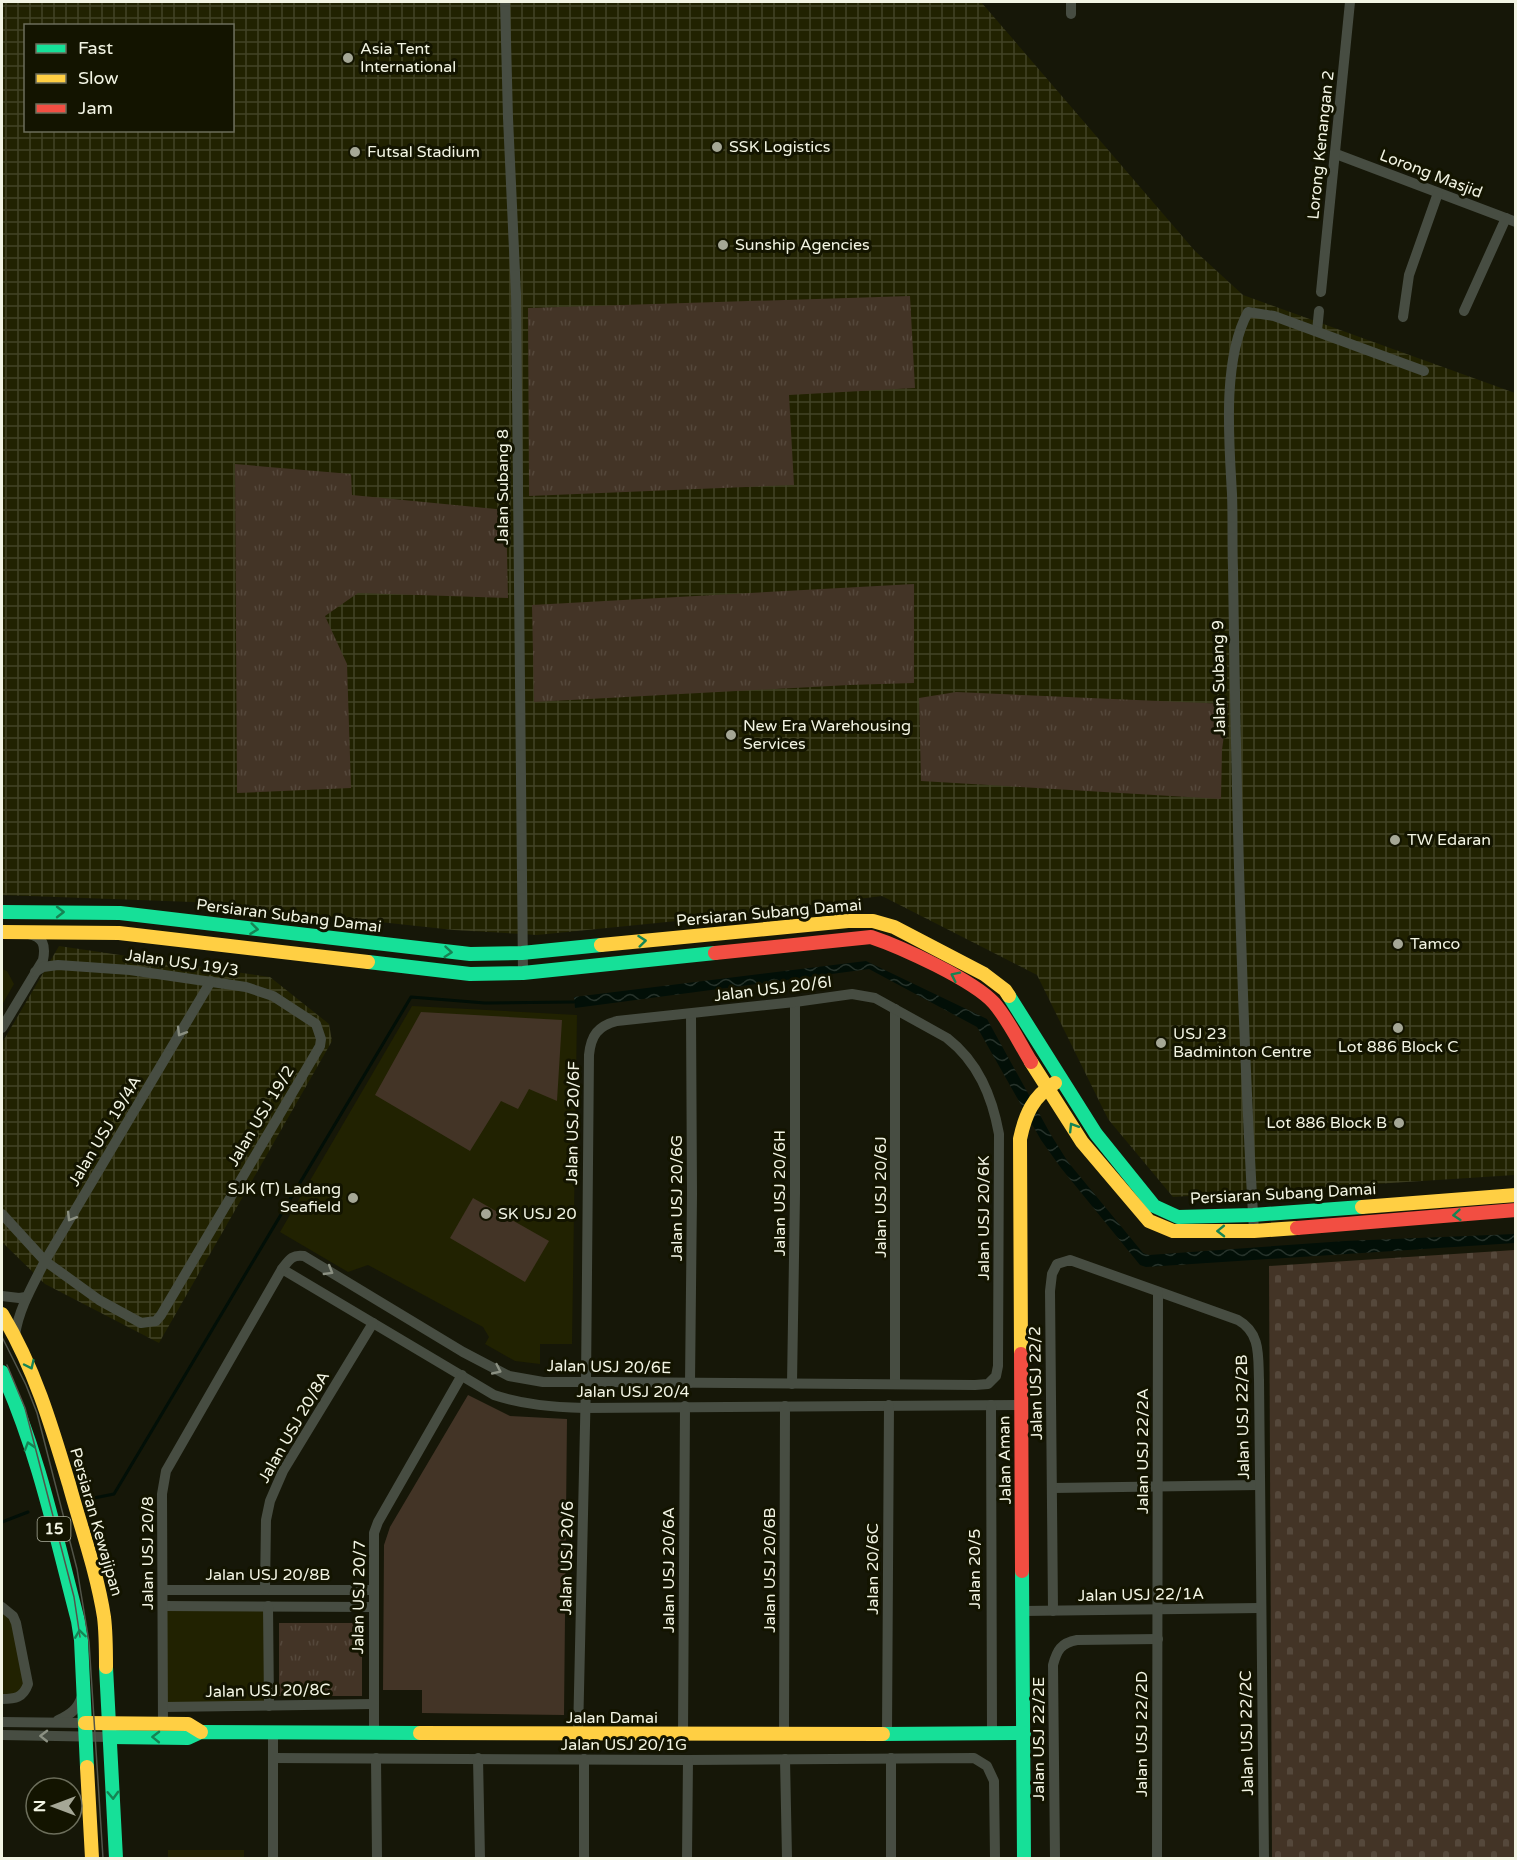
<svg xmlns="http://www.w3.org/2000/svg" width="1517" height="1860" font-family="'Varela Round',sans-serif">
  <defs>
    <pattern id="industrial-grid" width="8" height="8" patternUnits="userSpaceOnUse" patternTransform="scale(1.5)"><rect width="8" height="8" fill="#212201"/><path d="M0 4h8M4 0v8" fill="none" stroke="#424326"/></pattern>
    <pattern id="grass-tufts" width="24" height="20" patternUnits="userSpaceOnUse" patternTransform="scale(1.5)"><rect width="24" height="20" fill="#433426"/><path d="M3 7l-1-3M5 7V3M7 7l1-3M15 17l-1-3M17 17v-4M19 17l1-3" fill="none" stroke="#55483b"/></pattern>
    <pattern id="cemetery-stones" width="16" height="16" patternUnits="userSpaceOnUse" patternTransform="scale(1.5)"><rect width="16" height="16" fill="#433426"/><path d="M2 7V4a2 2 0 0 1 4 0v3zM10 15v-3a2 2 0 0 1 4 0v3z" fill="#55483b"/></pattern>
    <pattern id="water-waves" width="16" height="10" patternUnits="userSpaceOnUse" patternTransform="scale(1.5)"><rect width="16" height="10" fill="#020f07"/><path d="M0 5q4-4 8 0t8 0" fill="none" stroke="#27332b"/></pattern>
  </defs>
  <rect width="100%" height="100%" fill="#161708"/>
  <g fill="#212201">
    <path d="M2 969 7 971 14 984 2 1005Z"/>
    <path d="M412 1006 577 1015 572 1344H540V1364L515 1361 485 1344 489 1337 483 1327 368 1265 348 1272 280 1232Z"/>
    <path d="M163 1606H268L269 1706 163 1707Z"/>
    <path d="M2 1612 11 1620 24 1682 19 1693 2 1696Z"/>
    <rect x="168" y="1850" width="76" height="8"/>
  </g>
  <g fill="url(#industrial-grid)" fill-rule="evenodd">
    <path d="M2 2H981L1195 251 1243 295 1515 393V1175L1173 1197 1108 1119 1037 975 882 896 707 918 537 935 454 930 193 902 2 895ZM26 26H232V130H26Z"/>
    <path d="M59 946 270 977 329 1024 332 1041 159 1343 45 1284 2 1242V1043Z"/>
  </g>
  <g fill="url(#grass-tufts)">
    <path d="M910 296 915 388 789 395 794 485 529 496 528 308Z"/>
    <path d="M235 464 351 474 352 495 506 510 508 598 358 593 325 616 347 664 351 788 237 793Z"/>
    <path d="M914 584V683L849 685 534 702 532 605Z"/>
    <path d="M956 692 1228 704 1222 750 1221 799 921 781 919 698Z"/>
    <rect x="279" y="1623" width="83" height="73"/>
  </g>
  <path fill="url(#cemetery-stones)" d="M1515 1250V1858H1272L1269 1266Z"/>
  <g fill="#433426">
    <path d="M421 1012 562 1020 557 1101 529 1089 518 1109 501 1101 470 1151 375 1095Z"/>
    <path d="M473 1198 549 1241 525 1282 450 1238Z"/>
    <path d="M468 1395 510 1416 567 1419 564 1715 422 1713V1690H383L384 1545 390 1527Z"/>
  </g>
  <path fill="url(#water-waves)" d="M866 961 987 1019 1051 1135 1068 1162 1143 1253 1149 1255 1345 1241 1515 1234V1243L1146 1267 1140 1265 1061 1168 1041 1140 977 1027 869 969 575 1008 574 997Z"/>
  <g fill="none" stroke-linecap="round" stroke-linejoin="round">
    <g stroke="#020f07" stroke-width="3">
      <path d="M94 1498 114 1494 411 997 485 1003 574 1002"/>
      <path d="M2 1522 28 1512"/>
    </g>
    <g stroke="#474d42" stroke-width="10">
      <path d="M505 2 508 118 516 294 523 973"/>
      <path d="M1071 14V2"/>
      <path d="M1336 154 1516 222"/>
      <path d="M1321 292 1350 2"/>
      <path d="M1464 311 1506 218"/>
      <path d="M1403 317 1409 275 1438 193"/>
      <path d="M1317 331 1319 311"/>
      <path d="M895 1009V1384"/>
      <path d="M2 1028 43 960C46 945 43 937 29 934"/>
      <path d="M2 1214 45 1261 99 1300 141 1323 156 1321 161 1315 320 1046 321 1039 316 1024 273 996 246 987 130 970 58 965 43 967 35 972"/>
      <path d="M1254 1231C1241 1011 1236 789 1233 569 1232 544 1233 519 1232 494 1229 441 1222 360 1248 312L1274 316 1424 371"/>
      <path d="M282 1269 494 1395C524 1405 553 1407 585 1408L1021 1405"/>
      <path d="M2 1296 19 1298 26 1297"/>
      <path d="M15 1335C19 1308 33 1285 45 1261L211 981"/>
      <path d="M690 1383 692 1194 691 1014"/>
      <path d="M792 1384 795 1194V1002"/>
      <path d="M991 1405 992 1734"/>
      <path d="M1053 1488 1259 1485"/>
      <path d="M163 1590H373"/>
      <path d="M265 1590 266 1520 270 1501 283 1471 373 1323"/>
      <path d="M163 1606 373 1607"/>
      <path d="M268 1606 269 1706"/>
      <path d="M2 1607 13 1616 16 1623 28 1684C23 1698 15 1699 2 1699"/>
      <path d="M1023 1611 1260 1608"/>
      <path d="M1053 1611 1050 1291 1052 1274 1057 1264 1070 1260 1238 1320C1261 1333 1258 1356 1259 1380L1264 1858"/>
      <path d="M163 1707 373 1704"/>
      <path d="M58 1720C70 1715 78 1709 82 1696"/>
      <path d="M2 1722 85 1723"/>
      <path d="M163 1724 162 1494 166 1471 282 1269C289 1260 292 1254 304 1256L463 1352 509 1376 543 1382H602L975 1385 988 1384 996 1376 998 1366 999 1134C992 1096 978 1062 947 1038L875 998 852 994 795 1002 617 1021C598 1026 591 1035 589 1055L586 1382 578 1735"/>
      <path d="M784 1733 785 1406"/>
      <path d="M887 1733 889 1405"/>
      <path d="M374 1734V1533L378 1522 462 1375"/>
      <path d="M683 1734 685 1406"/>
      <path d="M2 1735 110 1737"/>
      <path d="M273 1758 688 1760 974 1758 987 1766 994 1781 995 1858"/>
      <path d="M376 1758 377 1858"/>
      <path d="M478 1758 480 1858"/>
      <path d="M891 1758V1858"/>
      <path d="M584 1759V1858"/>
      <path d="M785 1759 787 1858"/>
      <path d="M273 1858V1732"/>
      <path d="M687 1858 688 1760"/>
      <path d="M1055 1858 1053 1665C1057 1650 1061 1643 1077 1640L1158 1639"/>
      <path d="M1157 1858 1158 1292"/>
    </g>
    <g stroke="#16e098" stroke-width="14">
      <path d="M2 912 120 913 470 954 522 953 601 945"/>
      <path d="M368 962 470 974 523 973 715 953"/>
      <path d="M1009 996 1096 1134 1154 1206 1178 1217 1253 1215 1362 1207"/>
      <path d="M2 1372C38 1451 56 1537 78 1621L81 1640 87 1767"/>
      <path d="M1022 1571 1024 1858"/>
      <path d="M106 1667 116 1858"/>
      <path d="M883 1734 1024 1733"/>
      <path d="M110 1737 188 1738 201 1732 420 1733"/>
    </g>
    <g stroke="#ffcf43" stroke-width="14">
      <path d="M2 932 119 933 368 962"/>
      <path d="M601 945 848 921H873L894 927 984 974 1005 990 1009 996"/>
      <path d="M1031 1062 1082 1142 1149 1221 1173 1231H1254L1297 1228"/>
      <path d="M1362 1207 1516 1195"/>
      <path d="M2 1314C34 1367 51 1424 69 1484 81 1528 97 1572 104 1617 106 1633 106 1651 106 1667"/>
      <path d="M1021 1354 1020 1139C1025 1115 1033 1096 1055 1083"/>
      <path d="M85 1723 188 1724 201 1732"/>
      <path d="M420 1733 883 1734"/>
      <path d="M87 1767 92 1858"/>
    </g>
    <g stroke="#f24e42" stroke-width="14">
      <path d="M715 953 871 937C901 947 973 980 994 1003 1008 1019 1020 1044 1031 1062"/>
      <path d="M1297 1228 1516 1210"/>
      <path d="M1021 1354 1022 1571"/>
    </g>
    <g stroke="#515449" stroke-width="1.5">
      <path d="M2 1337 26 1385 37 1413 77 1569 89 1642 103 1858"/>
      <path d="M7 1365 25 1408 74 1597 80 1637"/>
    </g>
  </g>
  <defs><path id="oneway-chevron" d="M-2-3.5L2.5 0L-2 3.5" fill="none" stroke-width="1.6" stroke-linecap="round" stroke-linejoin="round" transform="scale(1.5)"/></defs>
  <g stroke="#158454">
    <use href="#oneway-chevron" transform="translate(60 912)"/>
    <use href="#oneway-chevron" transform="translate(254 929) rotate(7)"/>
    <use href="#oneway-chevron" transform="translate(642 941) rotate(-6)"/>
    <use href="#oneway-chevron" transform="translate(448 952) rotate(5)"/>
    <use href="#oneway-chevron" transform="translate(955 976) rotate(-154)"/>
    <use href="#oneway-chevron" transform="translate(1073 1127) rotate(-122)"/>
    <use href="#oneway-chevron" transform="translate(1457 1215) rotate(175)"/>
    <use href="#oneway-chevron" transform="translate(1221 1231) rotate(179)"/>
    <use href="#oneway-chevron" transform="translate(30 1365) rotate(65)"/>
    <use href="#oneway-chevron" transform="translate(29 1446) rotate(-107)"/>
    <use href="#oneway-chevron" transform="translate(80 1634) rotate(-98)"/>
    <use href="#oneway-chevron" transform="translate(156 1737) rotate(-179)"/>
    <use href="#oneway-chevron" transform="translate(113 1795) rotate(88)"/>
  </g>
  <g stroke="#8b9082">
    <use href="#oneway-chevron" transform="translate(181 1032) rotate(121)"/>
    <use href="#oneway-chevron" transform="translate(71 1217) rotate(121)"/>
    <use href="#oneway-chevron" transform="translate(329 1271) rotate(31)"/>
    <use href="#oneway-chevron" transform="translate(497 1370) rotate(25)"/>
    <use href="#oneway-chevron" transform="translate(44 1736) rotate(-179)"/>
  </g>
  <g fill="#a5a796" stroke="#131400" stroke-width="2">
    <circle cx="348" cy="58" r="6"/>
    <circle cx="717" cy="147" r="6"/>
    <circle cx="355" cy="152" r="6"/>
    <circle cx="723" cy="245" r="6"/>
    <circle cx="731" cy="735" r="6"/>
    <circle cx="1395" cy="840" r="6"/>
    <circle cx="1398" cy="944" r="6"/>
    <circle cx="1398" cy="1028" r="6"/>
    <circle cx="1161" cy="1043" r="6"/>
    <circle cx="1399" cy="1123" r="6"/>
    <circle cx="353" cy="1198" r="6"/>
    <circle cx="486" cy="1214" r="6"/>
  </g>
  <g text-anchor="middle" dominant-baseline="central" stroke-width="6" stroke-linejoin="round" paint-order="stroke">
    <rect fill="#131400" stroke="#afb19f" stroke-width="1.5" x="37.5" y="1517" width="33" height="24" rx="4.5"/>
    <g font-size="15" font-weight="bold" fill="#f2f4e3">
      <text x="54" y="1529">15</text>
    </g>
    <g font-size="16" fill="#f2f4e3" stroke="#131400" text-anchor="start">
      <text x="360" y="49">Asia Tent<tspan x="360" dy="18">International</tspan></text>
      <text x="729" y="147">SSK Logistics</text>
      <text x="367" y="152">Futsal Stadium</text>
      <text x="735" y="245">Sunship Agencies</text>
      <text x="743" y="726">New Era Warehousing<tspan x="743" dy="18">Services</tspan></text>
      <text x="1407" y="840">TW Edaran</text>
      <text x="1410" y="944">Tamco</text>
      <text x="1173" y="1034">USJ 23<tspan x="1173" dy="18">Badminton Centre</tspan></text>
      <text x="1398" y="1047" text-anchor="middle">Lot 886 Block C</text>
      <text x="1387" y="1123" text-anchor="end">Lot 886 Block B</text>
      <text x="341" y="1189" text-anchor="end">SJK (T) Ladang<tspan x="341" dy="18">Seafield</tspan></text>
      <text x="498" y="1214">SK USJ 20</text>
    </g>
    <g font-size="16" fill="#f2f4e3" stroke="#131400">
      <text transform="translate(1321 145) rotate(-84)">Lorong Kenangan 2</text>
      <text transform="translate(1431 174) rotate(21)">Lorong Masjid</text>
      <text transform="translate(503 487) rotate(-90)">Jalan Subang 8</text>
      <text transform="translate(1219 678) rotate(-91)">Jalan Subang 9</text>
      <text transform="translate(769 913) rotate(-5)">Persiaran Subang Damai</text>
      <text transform="translate(289 916) rotate(7)">Persiaran Subang Damai</text>
      <text transform="translate(182 963) rotate(8)">Jalan USJ 19/3</text>
      <text transform="translate(773 989) rotate(-7)">Jalan USJ 20/6I</text>
      <text transform="translate(261 1116) rotate(-59)">Jalan USJ 19/2</text>
      <text transform="translate(573 1123) rotate(-89)">Jalan USJ 20/6F</text>
      <text transform="translate(105 1131) rotate(-59)">Jalan USJ 19/4A</text>
      <text transform="translate(780 1193) rotate(-90)">Jalan USJ 20/6H</text>
      <text transform="translate(1283 1194) rotate(-3)">Persiaran Subang Damai</text>
      <text transform="translate(881 1197) rotate(-90)">Jalan USJ 20/6J</text>
      <text transform="translate(677 1198) rotate(-90)">Jalan USJ 20/6G</text>
      <text transform="translate(984 1218) rotate(-90)">Jalan USJ 20/6K</text>
      <text transform="translate(609 1367) rotate(1)">Jalan USJ 20/6E</text>
      <text transform="translate(1036 1383) rotate(-91)">Jalan USJ 22/2</text>
      <text x="633" y="1392">Jalan USJ 20/4</text>
      <text transform="translate(1243 1417) rotate(-91)">Jalan USJ 22/2B</text>
      <text transform="translate(294 1427) rotate(-60)">Jalan USJ 20/8A</text>
      <text transform="translate(1143 1451) rotate(-90)">Jalan USJ 22/2A</text>
      <text transform="translate(1005 1460) rotate(-91)">Jalan Aman</text>
      <text transform="translate(96 1522) rotate(74)">Persiaran Kewajipan</text>
      <text transform="translate(148 1553) rotate(-90)">Jalan USJ 20/8</text>
      <text transform="translate(567 1558) rotate(-89)">Jalan USJ 20/6</text>
      <text transform="translate(873 1569) rotate(-90)">Jalan 20/6C</text>
      <text transform="translate(975 1569) rotate(-90)">Jalan 20/5</text>
      <text transform="translate(669 1570) rotate(-90)">Jalan USJ 20/6A</text>
      <text transform="translate(770 1570) rotate(-90)">Jalan USJ 20/6B</text>
      <text x="268" y="1575">Jalan USJ 20/8B</text>
      <text transform="translate(1141 1595) rotate(-1)">Jalan USJ 22/1A</text>
      <text transform="translate(359 1597) rotate(-89)">Jalan USJ 20/7</text>
      <text transform="translate(268 1691) rotate(-1)">Jalan USJ 20/8C</text>
      <text x="612" y="1718">Jalan Damai</text>
      <text transform="translate(1247 1733) rotate(-91)">Jalan USJ 22/2C</text>
      <text transform="translate(1142 1734) rotate(-90)">Jalan USJ 22/2D</text>
      <text transform="translate(1039 1739) rotate(-90)">Jalan USJ 22/2E</text>
      <text x="624" y="1745">Jalan USJ 20/1G</text>
    </g>
  </g>
  <rect width="1517" height="1860" fill="none" stroke="#f2f4e3" stroke-width="6"/>
  <rect x="24" y="24" width="210" height="108" fill="#131400" stroke="#6c6e5b" stroke-width="1.5"/>
  <rect x="36" y="44" width="30" height="9" fill="#16e098" stroke="#6c6e5b" stroke-width="1.5"/>
  <text x="78" y="54" font-size="18" fill="#f2f4e3">Fast</text>
  <rect x="36" y="74" width="30" height="9" fill="#ffcf43" stroke="#6c6e5b" stroke-width="1.5"/>
  <text x="78" y="84" font-size="18" fill="#f2f4e3">Slow</text>
  <rect x="36" y="104" width="30" height="9" fill="#f24e42" stroke="#6c6e5b" stroke-width="1.5"/>
  <text x="78" y="114" font-size="18" fill="#f2f4e3">Jam</text>
  <g transform="translate(54 1806) rotate(270)"><circle r="28" fill="#131400" stroke="#6c6e5b" stroke-width="1.5"/>
  <path d="M0-4.5L10 22L0 15L-10 22Z" fill="#a5a796"/>
  <text y="-9" font-size="16" font-weight="bold" text-anchor="middle" fill="#f2f4e3">N</text>
  </g>
</svg>
